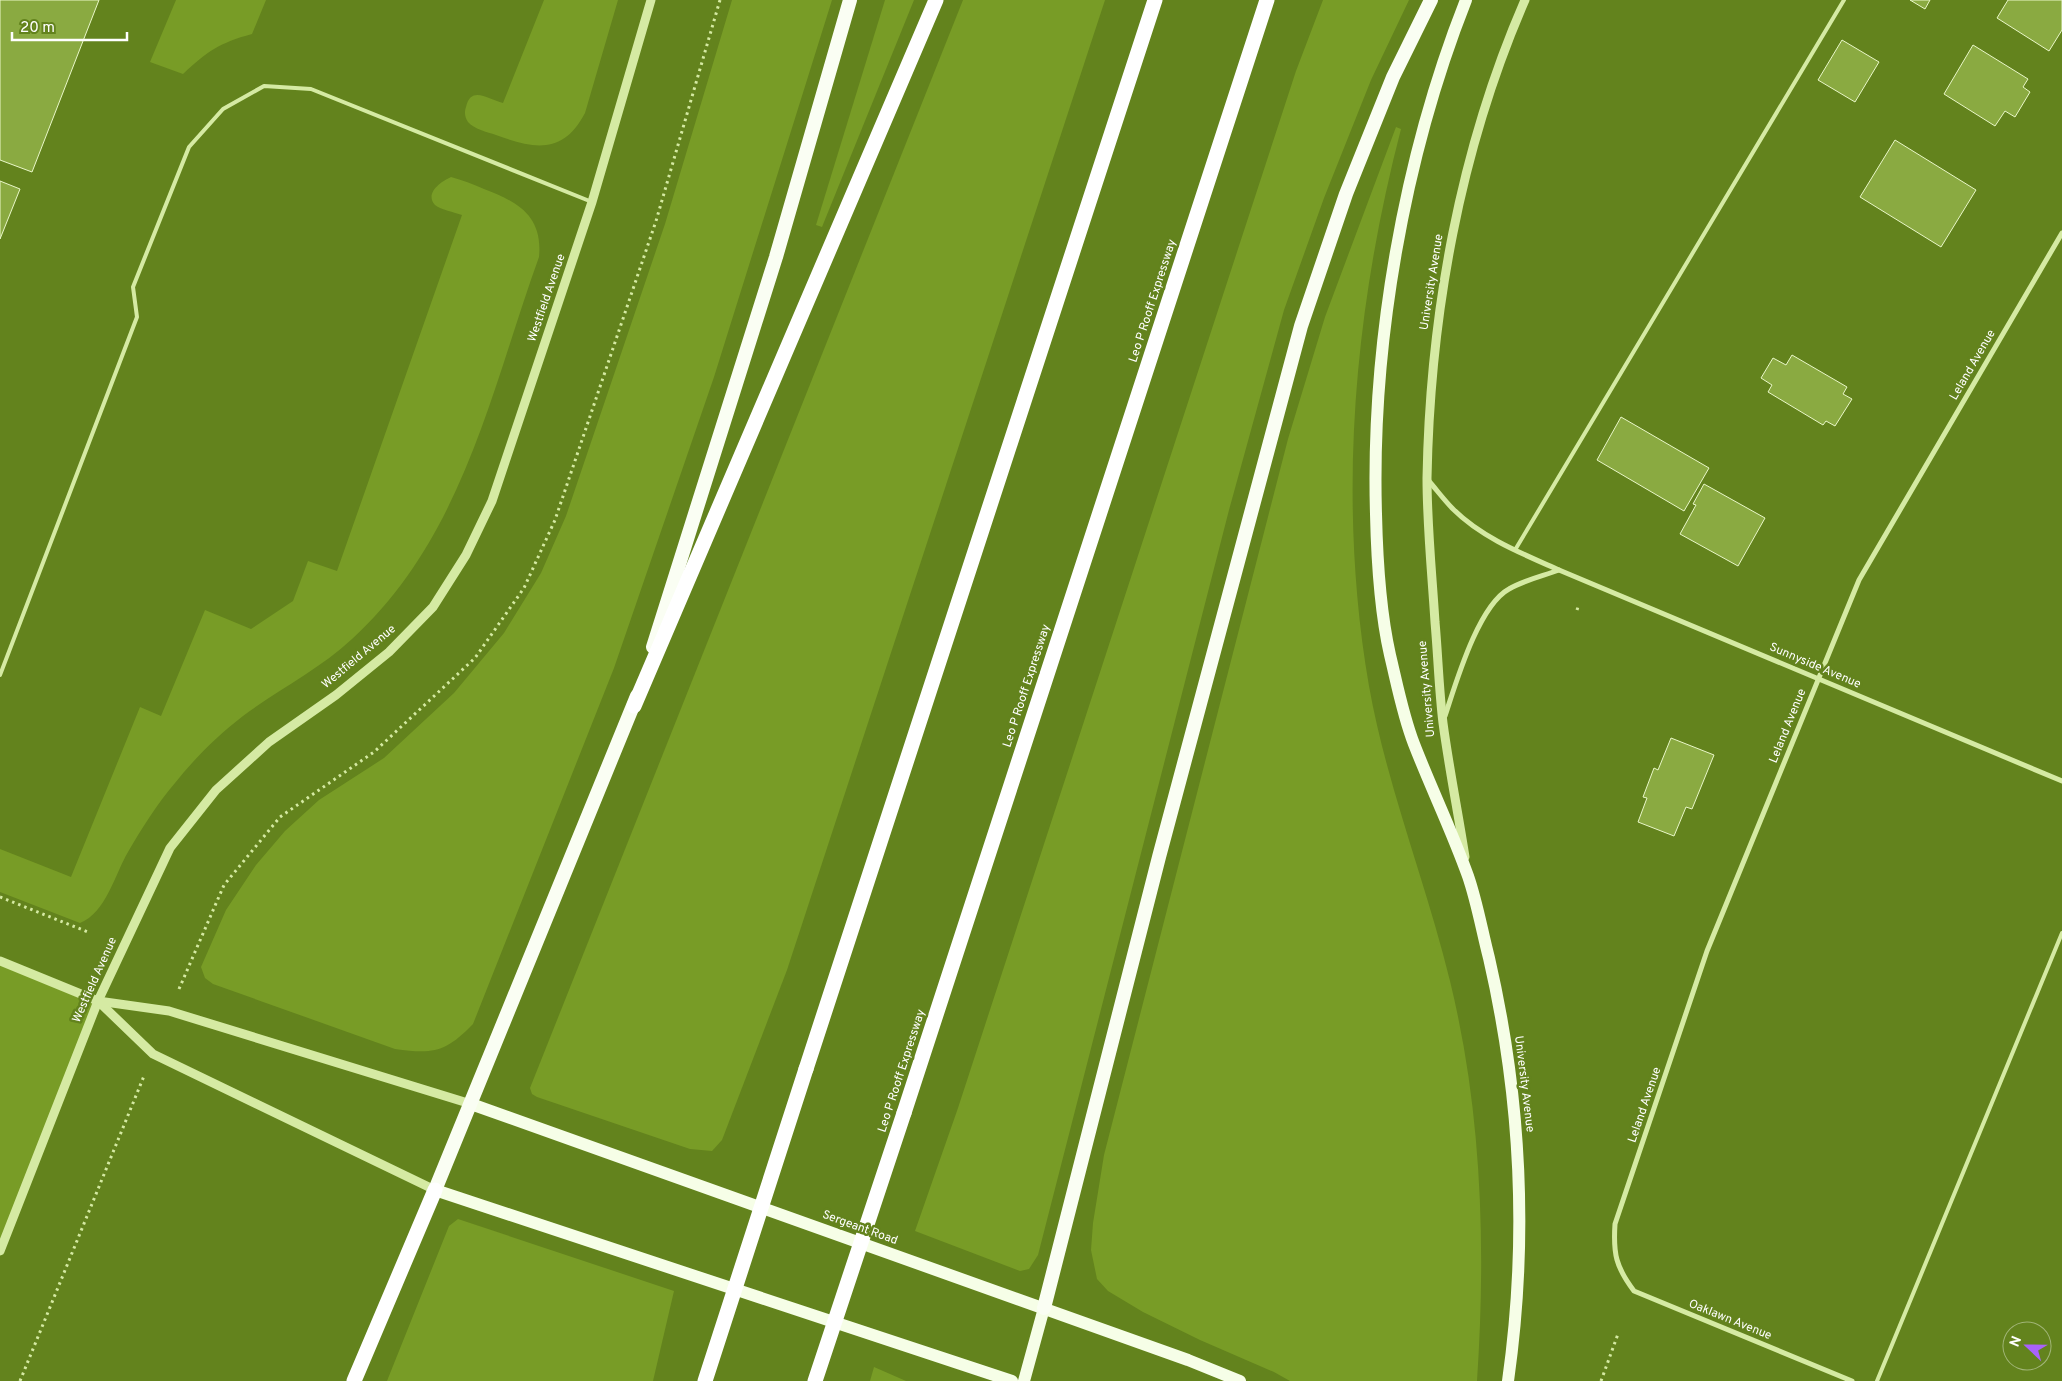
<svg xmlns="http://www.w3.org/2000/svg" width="2062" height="1381" font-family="Overpass,sans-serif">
  <rect width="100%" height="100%" fill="#63831d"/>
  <g fill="#789c26">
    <path d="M176 0H266L252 34C219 43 208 51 183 74L150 62Z"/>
    <path d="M544 0H618L585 113C563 155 534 149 496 135 487 132 474 129 468 122 465 118 464 112 466 107 471 85 488 99 503 103Z"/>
    <path d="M732 0H832L714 377 614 668 473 1024C445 1053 433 1054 395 1049L213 984 205 978 201 967 226 910 256 865 285 831 319 800 384 758 454 693 504 633 541 573 566 516 665 224Z"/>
    <path d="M885 0H914L822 227 816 225Z"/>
    <path d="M963 0H1105L787 970 722 1140 712 1151 690 1149 537 1097 532 1094 530 1088Z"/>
    <path d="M1323 0H1409L1371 80 1324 198 1284 310 1229 510 1038 1255 1029 1269 1020 1271 915 1231 958 1108 1296 71Z"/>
    <path d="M1396 127 1401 129C1354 310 1337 500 1369 686 1387 787 1426 882 1450 981 1482 1112 1486 1247 1477 1381H1290L1274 1372 1200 1340 1143 1312 1108 1291 1097 1279 1091 1250 1093 1223 1104 1155 1288 439 1325 317Z"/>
    <path d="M451 177C462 180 473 184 484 189 518 202 543 216 539 257 490 393 463 537 352 639 320 669 279 689 243 716 218 735 195 758 175 783 157 804 142 828 128 852 115 874 106 913 80 923L0 892V849L71 877 140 707 161 716 205 610 251 629 293 601 308 561 337 571 462 215C454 212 441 210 435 205 424 193 442 181 451 177Z"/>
    <path d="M0 961 98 1001 0 1251Z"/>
    <path d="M458 1219 674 1291 653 1381H387L449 1226Z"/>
    <path d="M874 1367 906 1381H870Z"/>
  </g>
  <g fill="#8aaa41" stroke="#e9f7c8">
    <path d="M0 0H99L32 172 0 160Z"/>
    <path d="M1910 0H1930L1925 9Z"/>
    <path d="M2008 0H2062V30L2049 51 1997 18Z"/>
    <path d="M1842 40 1879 62 1855 102 1818 80Z"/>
    <path d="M1973 45 2028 79 2023 87 2030 92 2015 117 2005 111 1995 126 1944 94Z"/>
    <path d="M1895 140 1976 190 1941 247 1860 197Z"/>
    <path d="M0 181 20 189 0 239Z"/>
    <path d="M1792 355 1847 387 1843 394 1852 399 1835 426 1826 421 1823 425 1768 392 1772 385 1761 378 1773 358 1786 365Z"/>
    <path d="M1621 417 1709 468 1684 511 1597 460Z"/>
    <path d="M1704 484 1765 518 1738 566 1680 534 1696 505 1693 504Z"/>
    <path d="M1671 738 1714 755 1692 809 1686 807 1674 836 1638 822 1647 798 1643 797 1654 768 1658 770Z"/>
  </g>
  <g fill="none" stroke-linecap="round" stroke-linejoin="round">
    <g stroke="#d5eaa3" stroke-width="3" stroke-dasharray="2.5 4" stroke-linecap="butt">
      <path d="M1577 610 1579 604"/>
      <path d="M0 897 88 932"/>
      <path d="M179 989 224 885 280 817 374 752 475 658 524 588 555 520 656 221 720 0"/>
      <path d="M20 1381 144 1076"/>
      <path d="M1601 1381 1618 1334"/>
    </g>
    <g stroke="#d5eaa3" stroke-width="4">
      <path d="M1515 550 1844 0"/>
      <path d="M0 675 137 317 133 287 189 147 223 109 264 86 311 89 592 202"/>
      <path d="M1877 1381 2062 933"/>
    </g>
    <g stroke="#d5eaa3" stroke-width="5">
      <path d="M1428 480C1436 489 1444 500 1453 509 1482 538 1523 554 1559 570L2062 781"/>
      <path d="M1445 716C1456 683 1478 606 1509 589 1524 580 1543 576 1559 570"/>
      <path d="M1852 1381 1634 1291C1616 1267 1613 1254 1615 1224L1707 951 1859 580 2062 233"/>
    </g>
    <g stroke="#d5eaa3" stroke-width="9">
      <path d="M1465 857C1458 812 1449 768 1443 723 1439 690 1438 656 1435 622 1432 574 1427 526 1427 478 1430 315 1460 149 1525 0"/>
      <path d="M0 961 98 1001 169 1011 471 1104"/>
      <path d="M98 1001 153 1054 435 1190"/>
      <path d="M0 1251 98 1001 170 848 216 790 269 742 336 695 389 652 433 607 466 555 492 501 592 202 651 0"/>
    </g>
    <g stroke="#f6fee7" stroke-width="12">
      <path d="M1466 0C1404 157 1371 345 1376 514 1377 559 1380 611 1390 655 1397 684 1403 716 1414 744 1431 788 1452 831 1468 876 1477 902 1482 931 1489 958 1521 1097 1528 1240 1508 1381"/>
      <path d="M471 1104 1188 1360 1240 1381"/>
      <path d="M435 1190 1012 1381"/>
      <path d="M1024 1381 1044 1308"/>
    </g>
    <g stroke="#fafef3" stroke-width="14">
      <path d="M653 647 776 257 850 0"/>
      <path d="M435 1190 637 696"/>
      <path d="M1044 1308 1159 857 1301 326 1346 194 1393 77 1431 0"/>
    </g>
    <g stroke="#fff" stroke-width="15">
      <path d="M634 706 936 0"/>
      <path d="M806 1069 1155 0"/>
      <path d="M904 1113 1267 0"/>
      <path d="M354 1381 435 1190"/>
    </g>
    <g stroke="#fff" stroke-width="15">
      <path d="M705 1381 806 1069"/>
      <path d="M815 1381 904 1113"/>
    </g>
  </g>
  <g text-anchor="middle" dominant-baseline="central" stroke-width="5" stroke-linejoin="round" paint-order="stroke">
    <g font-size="12" fill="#fff" stroke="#63831d">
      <text transform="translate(1432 282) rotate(-81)">University Avenue</text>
      <text transform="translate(547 298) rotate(-71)">Westfield Avenue</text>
      <text transform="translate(1153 301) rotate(-72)">Leo P Rooff Expressway</text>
      <text transform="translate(1973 365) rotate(-60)">Leland Avenue</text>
      <text transform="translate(359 657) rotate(-40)">Westfield Avenue</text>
      <text transform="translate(1815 666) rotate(23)">Sunnyside Avenue</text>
      <text transform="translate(1027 686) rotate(-72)">Leo P Rooff Expressway</text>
      <text transform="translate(1427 689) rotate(-95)">University Avenue</text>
      <text transform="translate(1788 726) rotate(-68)">Leland Avenue</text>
      <text transform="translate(95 980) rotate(-66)">Westfield Avenue</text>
      <text transform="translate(902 1071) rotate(-72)">Leo P Rooff Expressway</text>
      <text transform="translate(1524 1084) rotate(83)">University Avenue</text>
      <text transform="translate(1645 1105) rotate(-71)">Leland Avenue</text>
      <text transform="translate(860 1228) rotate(20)">Sergeant Road</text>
      <text transform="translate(1730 1320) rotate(22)">Oaklawn Avenue</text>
    </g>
  </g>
  <g transform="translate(2027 1346) rotate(292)"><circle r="24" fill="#63831d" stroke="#a1b577"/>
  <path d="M0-4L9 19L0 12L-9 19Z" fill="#a862fa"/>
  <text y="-8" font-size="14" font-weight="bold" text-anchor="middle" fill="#ffffff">N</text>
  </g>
  <path d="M12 32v8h115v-8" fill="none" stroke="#ffffff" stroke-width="2.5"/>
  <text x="20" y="32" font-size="15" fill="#ffffff" stroke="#63831d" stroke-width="4" paint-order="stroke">20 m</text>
</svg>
